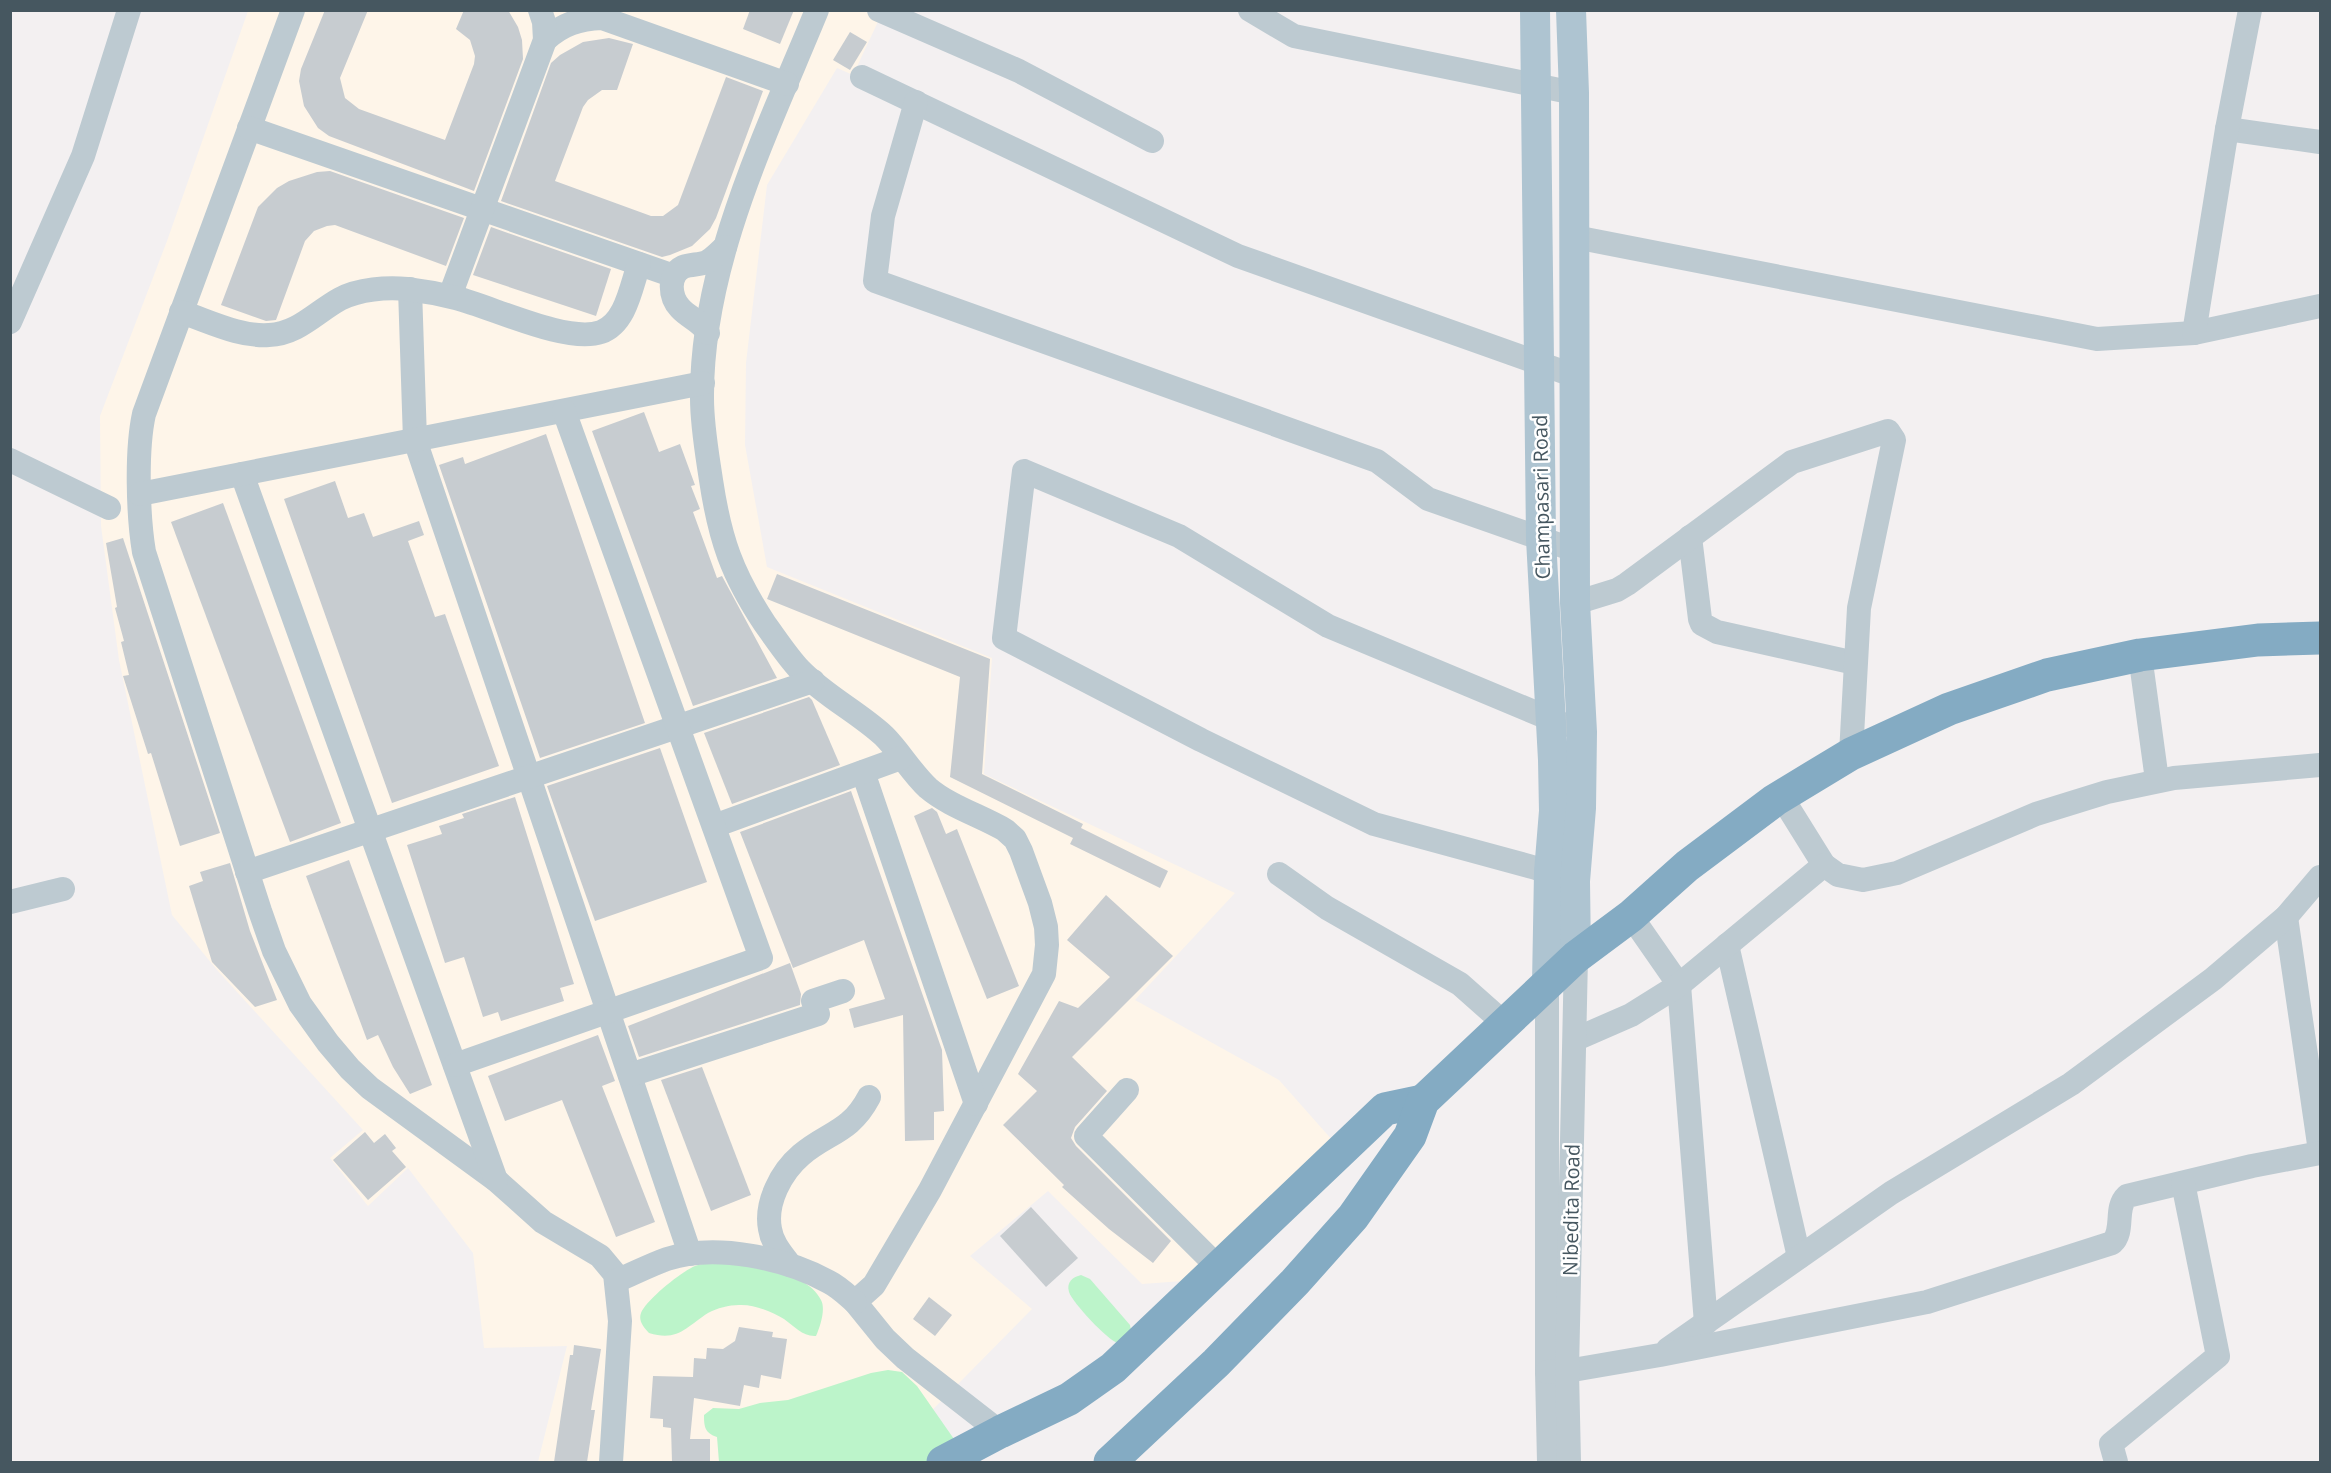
<svg xmlns="http://www.w3.org/2000/svg" width="2331" height="1473" font-family="'Open Sans',sans-serif">
  <rect width="100%" height="100%" fill="#f3f0f1"/>
  <path fill="#fef5e9" d="M248 11H883L853 75 837 68 767 185 746 363 745 445 767 567 992 658 984 774 1235 893 1135 1000 1279 1080 1333 1141 1183 1281 1142 1284 1048 1191 970 1256 1032 1309 881 1462H538L567 1346 484 1348 473 1253 408 1168 368 1206 330 1158 363 1130 217 970 172 915 119 660 101 526 100 416 167 241Z"/>
  <g fill="#bcf4ca">
    <path d="M713 1261C743 1266 805 1268 821 1300 826 1309 820 1327 816 1336 803 1337 794 1326 784 1319 772 1312 754 1304 739 1305 729 1305 717 1308 708 1313 686 1327 678 1342 649 1333 644 1328 638 1321 641 1313 646 1300 681 1272 695 1266 700 1264 707 1263 713 1261Z"/>
    <path d="M1081 1275 1090 1279 1130 1325 1131 1330 1118 1343C1108 1341 1072 1302 1069 1292 1066 1282 1073 1277 1081 1275Z"/>
    <path d="M888 1370 902 1372 917 1386 970 1462H719L717 1437C705 1433 704 1427 704 1415L713 1408 739 1409 760 1403 788 1400 871 1373Z"/>
  </g>
  <g fill="#c7ccd0">
    <path d="M325 10H368L340 78 345 98 359 109 445 140 474 64 475 56 470 40 456 29 464 10H508L518 27 522 40 523 59 474 191 329 136 318 128 304 106 299 81 301 69Z"/>
    <path d="M750 10H794L780 44 743 29Z"/>
    <path d="M850 32 867 42 850 70 833 60Z"/>
    <path d="M609 38 633 44 617 90H602L588 100 583 107 555 181 651 216H663L678 205 726 77 763 91 716 218 710 229 692 246 670 255 662 257 501 201 551 63 560 55 583 42Z"/>
    <path d="M330 171 464 218 446 266 335 225 327 226 314 231 305 241 276 320 266 321 221 305 258 207 277 188 289 181 317 172Z"/>
    <path d="M491 227 611 269 596 316 473 275Z"/>
    <path d="M644 412 659 452 680 444 695 485 691 486 700 509 693 512 717 578 722 576 777 678 693 706 592 431Z"/>
    <path d="M546 434 645 723 540 758 439 465 463 457 465 464Z"/>
    <path d="M335 481 348 518 364 513 373 537 419 521 424 535 408 541 435 617 445 614 499 766 392 803 284 499Z"/>
    <path d="M223 503 341 823 290 842 171 522Z"/>
    <path d="M123 538 220 833 180 846 151 753 148 754 123 676 129 675 121 642 124 641 115 608 117 607 106 543Z"/>
    <path d="M777 574 990 659 982 774 1083 824 1081 828 1168 871 1160 888 1070 844 1073 838 950 777 960 677 767 599Z"/>
    <path d="M809 697 812 700 840 765 732 804 704 733Z"/>
    <path d="M660 748 707 882 595 921 547 786Z"/>
    <path d="M851 791 942 1050 944 1111 934 1112V1140L905 1141 903 1015 854 1028 849 1009 885 999 864 940 793 968 740 832Z"/>
    <path d="M515 797 574 984 560 988 564 1001 501 1021 498 1012 483 1017 464 957 445 963 407 845 442 834 439 826 464 818 462 814Z"/>
    <path d="M932 808 937 812 946 834 957 829 1019 986 987 999 914 816Z"/>
    <path d="M349 860 432 1085 410 1094 393 1067 378 1035 367 1040 306 876Z"/>
    <path d="M230 863 250 931 277 1000 255 1007 212 962 189 886 203 881 200 872Z"/>
    <path d="M1106 895 1173 956 1072 1057 1107 1091 1075 1127 1071 1138 1076 1146 1171 1241 1153 1263 1109 1229 1062 1187 1064 1185 1003 1125 1037 1091 1018 1074 1059 1001 1078 1008 1110 977 1067 940Z"/>
    <path d="M790 963 801 994 800 1005 639 1057 628 1026Z"/>
    <path d="M598 1035 615 1081 602 1086 655 1222 616 1237 562 1100 505 1121 488 1076Z"/>
    <path d="M702 1067 751 1195 711 1211 661 1080Z"/>
    <path d="M365 1132 374 1143 385 1134 396 1148 392 1151 406 1167 368 1200 333 1160Z"/>
    <path d="M1031 1207 1078 1258 1046 1287 1000 1236Z"/>
    <path d="M929 1297 952 1315 935 1336 913 1319Z"/>
    <path d="M739 1327 773 1332 772 1337 787 1339 781 1379 761 1375 759 1388 744 1385 740 1406 694 1398 690 1439H710V1462H672L671 1428 663 1427V1419L650 1418 653 1376 693 1377 694 1358 706 1359 707 1348 723 1349 735 1341Z"/>
    <path d="M574 1345 601 1349 591 1410H595L587 1462H554L570 1355H573Z"/>
  </g>
  <g fill="none" stroke-linecap="round" stroke-linejoin="round">
    <g stroke="#bdcad1" stroke-width="24">
      <path d="M293 10 144 414C136 450 138 516 144 552L260 911 274 951 300 1004 328 1043 350 1069 370 1088 496 1180 543 1222 600 1256 615 1274 620 1321 611 1462"/>
      <path d="M817 10C767 132 701 264 702 398 702 426 707 453 711 480 720 540 732 574 765 624 776 639 787 656 800 670 825 696 858 712 884 736 900 752 911 772 928 788 949 806 981 816 1005 830L1015 839 1021 851 1040 903 1046 927 1047 945 1044 974 930 1190 874 1285 855 1302 885 1339 905 1358 1000 1432"/>
      <path d="M879 10 1019 71 1152 141"/>
      <path d="M1250 10 1294 36 1574 93"/>
      <path d="M545 40C562 24 579 19 602 18L787 84"/>
      <path d="M862 77 1238 256 1575 376"/>
      <path d="M916 102 883 216 875 281 1377 461 1428 499 1577 551"/>
      <path d="M249 128 674 276"/>
      <path d="M2227 129 2320 142"/>
      <path d="M1575 237 2097 339 2194 333 2320 306"/>
      <path d="M410 289 415 440 690 1254"/>
      <path d="M450 296 545 40 544 22 540 10"/>
      <path d="M181 312C209 321 239 337 269 335 298 334 316 312 340 299 359 289 387 287 407 289 424 291 440 294 456 298 492 307 567 344 601 332 626 323 631 287 639 264"/>
      <path d="M10 322 83 156 129 10"/>
      <path d="M708 333C701 321 689 318 680 308 670 297 667 275 683 267 691 264 699 265 707 262 714 258 719 252 725 247"/>
      <path d="M2194 333 2227 129 2250 10"/>
      <path d="M10 460 109 508"/>
      <path d="M242 474 496 1180"/>
      <path d="M140 494 703 383"/>
      <path d="M1690 537 1700 619 1702 624 1717 632 1855 663"/>
      <path d="M1575 603 1617 590 1627 584 1792 462 1888 431 1894 440 1859 608 1851 754"/>
      <path d="M2140 655 2157 780"/>
      <path d="M863 772 976 1104"/>
      <path d="M1781 796 1824 865 1838 875 1863 880 1897 873 2036 814 2107 792 2174 778 2320 765"/>
      <path d="M714 826 901 758"/>
      <path d="M247 872 813 681"/>
      <path d="M1279 874 1327 908 1460 984 1504 1023"/>
      <path d="M1564 877 1536 868 1374 824 1201 740 1004 638 1024 471 1179 536 1328 626 1565 725"/>
      <path d="M10 902 63 889"/>
      <path d="M1631 916 1679 985 1706 1323"/>
      <path d="M2286 917 2320 1151"/>
      <path d="M1727 945 1799 1257"/>
      <path d="M1547 984V1372L1549 1462"/>
      <path d="M1576 1039 1631 1015 1679 985 1824 865"/>
      <path d="M455 1065 761 958 564 411"/>
      <path d="M630 1075 818 1014 813 1001 843 991"/>
      <path d="M1127 1090 1086 1136 1219 1268"/>
      <path d="M790 1265C782 1254 772 1243 770 1229 765 1203 781 1172 801 1155 828 1132 850 1133 869 1097"/>
      <path d="M616 1281C633 1274 650 1265 667 1259 715 1243 786 1258 829 1282 839 1287 847 1295 855 1302"/>
      <path d="M1668 1349 1891 1193 2071 1084 2213 979 2286 917 2320 877"/>
      <path d="M1547 1372 1567 1371 1660 1355 1927 1302 2112 1243C2125 1231 2114 1208 2127 1196L2252 1166 2320 1153"/>
      <path d="M1569 1462 1567 1371 1576 957"/>
      <path d="M2116 1462 2111 1444 2218 1356 2183 1183"/>
    </g>
    <g stroke="#aec4d1" stroke-width="30">
      <path d="M1535 10 1541 539 1553 760 1554 811 1549 872 1547 984"/>
      <path d="M1571 10 1574 93 1575 603 1582 732 1581 808 1575 881 1576 957"/>
    </g>
    <g stroke="#84abc3" stroke-width="33">
      <path d="M943 1462 1000 1432 1069 1399 1113 1368 1385 1109 1423 1101"/>
      <path d="M1110 1462 1216 1363 1295 1282 1353 1217 1410 1136 1423 1101 1576 957 1631 916 1687 866 1775 800 1851 754 1949 709 2047 675 2140 655 2258 640 2320 638"/>
    </g>
  </g>
  <g text-anchor="middle" dominant-baseline="central" stroke-width="5" stroke-linejoin="round" paint-order="stroke">
    <g font-size="20" fill="#465760" stroke="#fff">
      <text transform="translate(1541 497) rotate(-91)">Champasari Road</text>
      <text transform="translate(1571 1210) rotate(-89)">Nibedita Road</text>
    </g>
  </g>
  <rect width="2331" height="1473" fill="none" stroke="#465760" stroke-width="24"/>
</svg>
